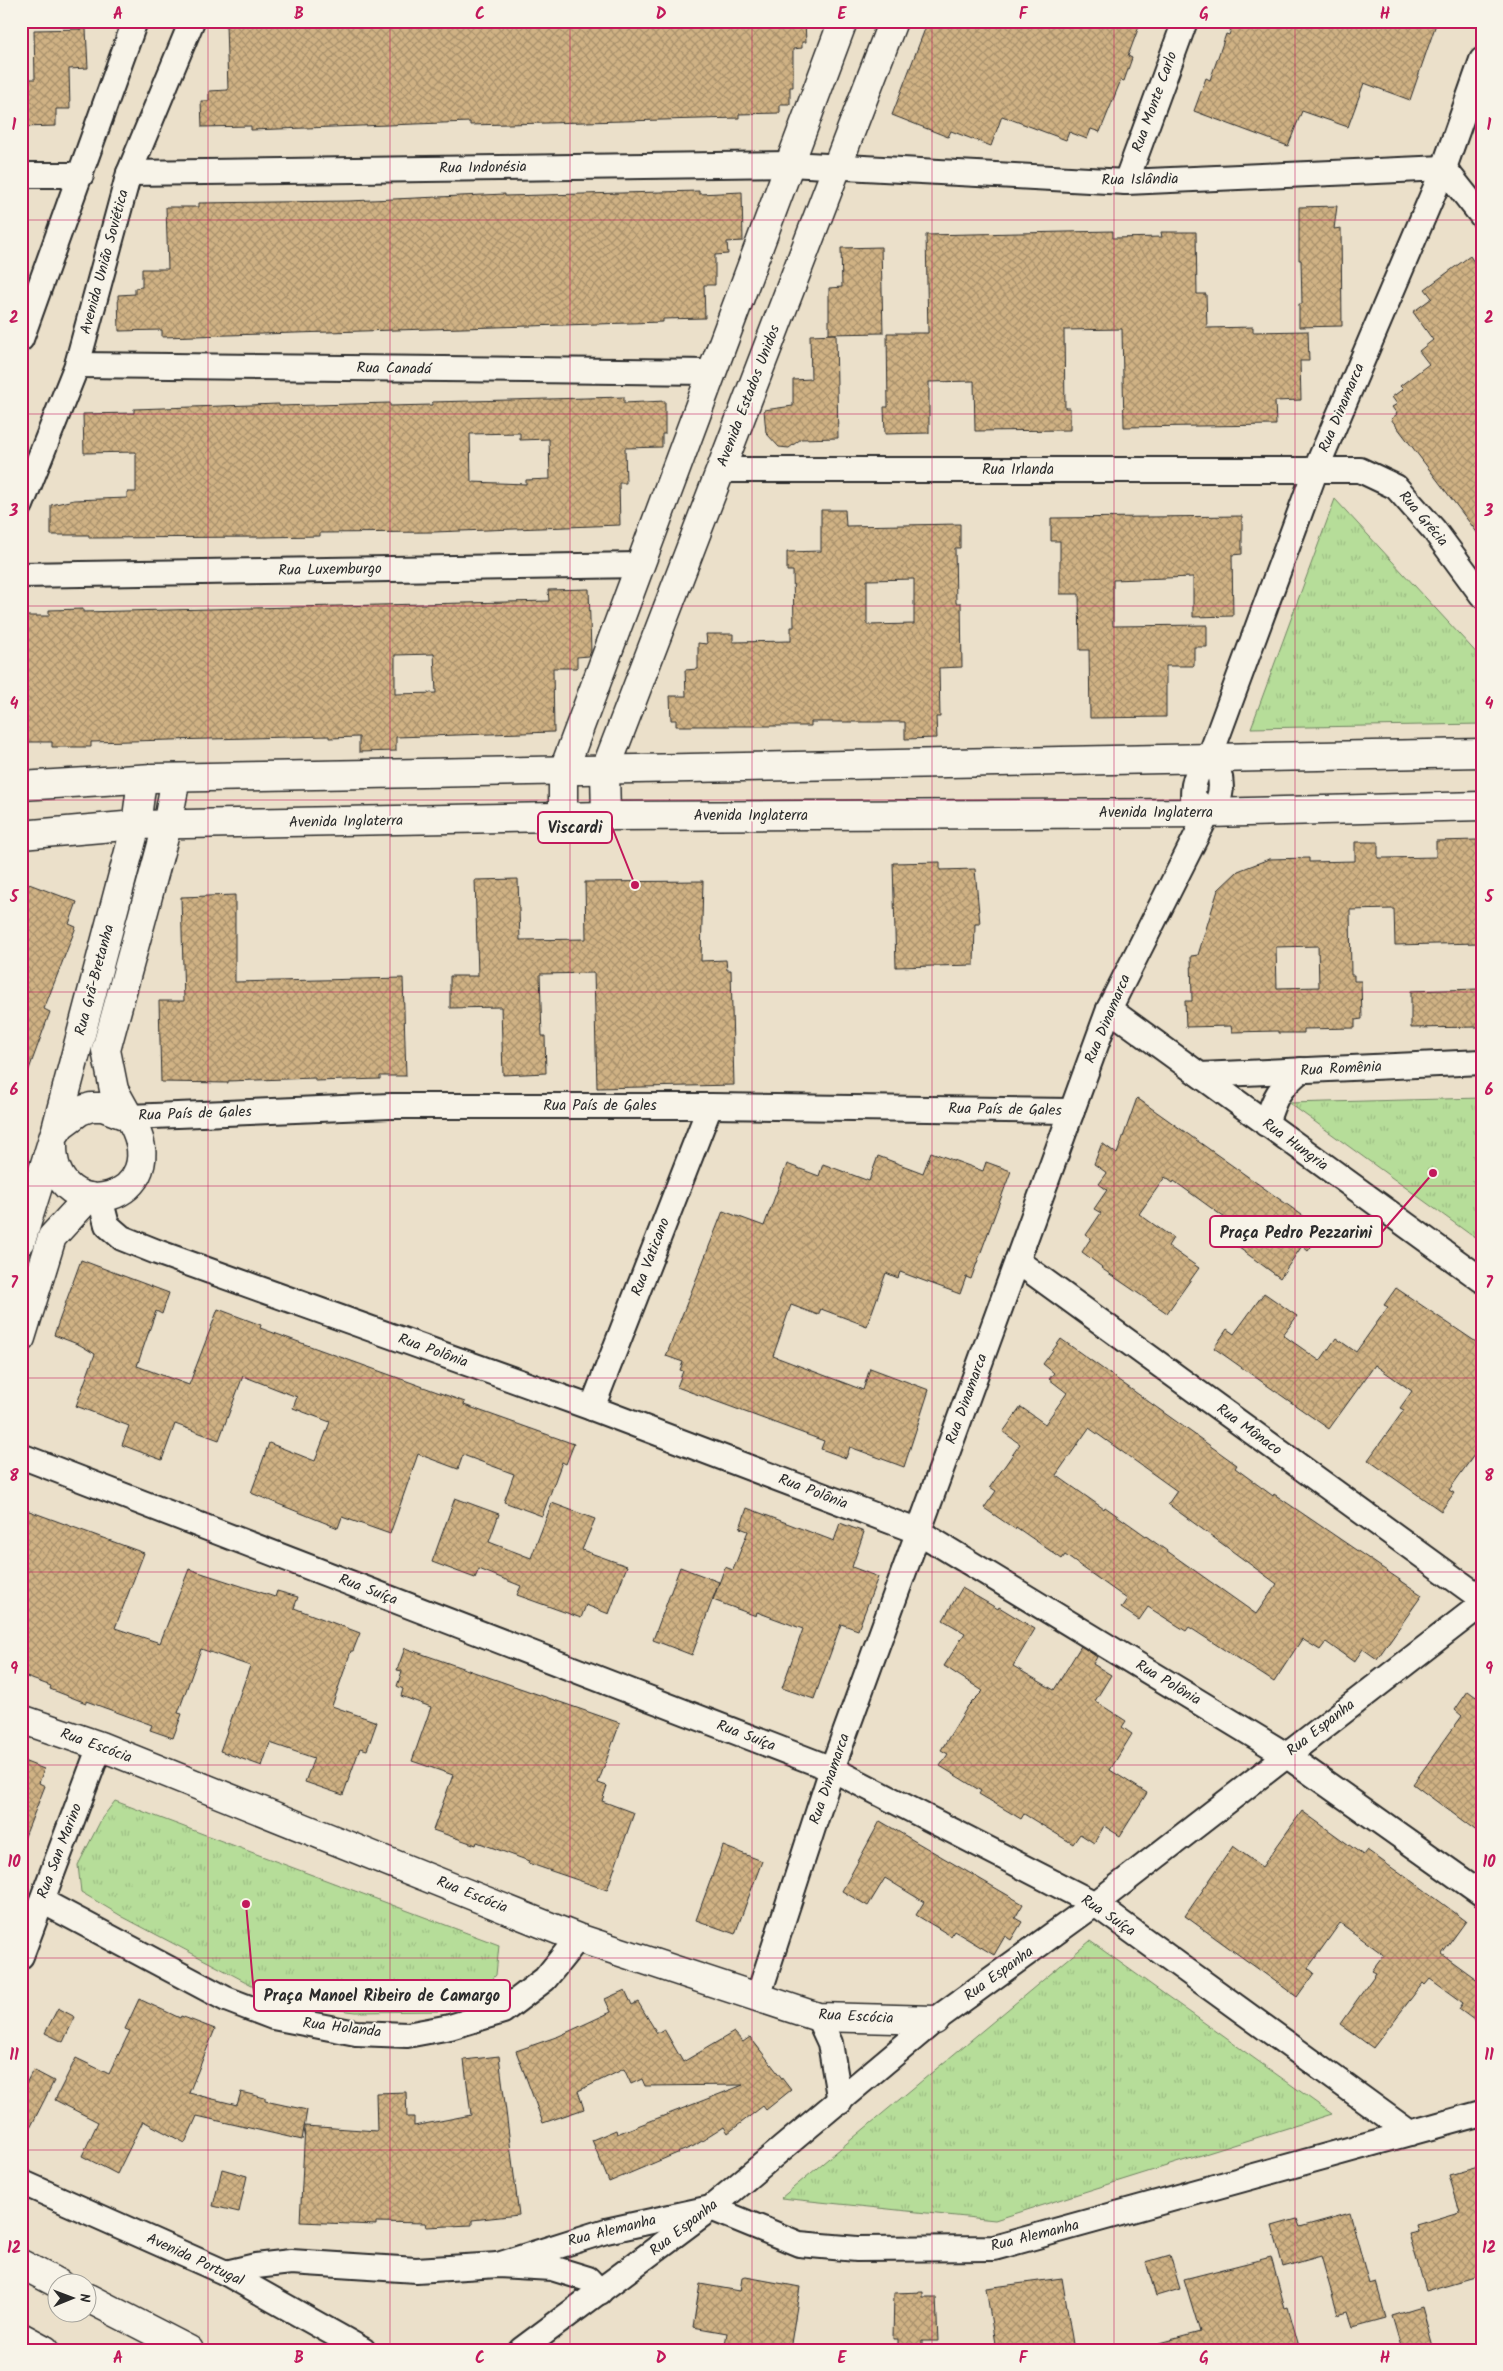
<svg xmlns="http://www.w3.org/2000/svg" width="1503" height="2371" font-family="Kalam,sans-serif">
  <defs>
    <pattern id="park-tufts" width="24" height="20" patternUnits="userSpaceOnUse" patternTransform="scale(1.25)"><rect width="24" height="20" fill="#b6dd99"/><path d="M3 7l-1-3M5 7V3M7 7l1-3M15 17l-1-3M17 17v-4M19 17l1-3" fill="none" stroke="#9dbe84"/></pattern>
    <pattern id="building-cross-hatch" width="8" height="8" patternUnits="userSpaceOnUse" patternTransform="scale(1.25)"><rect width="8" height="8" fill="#d0b284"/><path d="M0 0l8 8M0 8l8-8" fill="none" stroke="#a9916c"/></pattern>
  </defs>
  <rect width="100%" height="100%" fill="#ebe0ca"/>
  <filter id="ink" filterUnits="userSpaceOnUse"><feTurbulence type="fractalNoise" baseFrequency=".02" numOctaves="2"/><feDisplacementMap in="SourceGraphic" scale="10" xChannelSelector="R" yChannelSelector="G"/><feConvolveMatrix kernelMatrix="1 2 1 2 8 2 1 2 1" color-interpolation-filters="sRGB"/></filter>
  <g filter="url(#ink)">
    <g fill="url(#park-tufts)" stroke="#708462">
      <path d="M1335 499 1482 659V724L1251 728Z"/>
      <path d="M1482 1098V1243L1289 1103Z"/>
      <path d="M115 1801 499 1945 496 1975 475 1998 459 2007 444 2011 355 2012 308 2006 267 1993 123 1917 81 1892 78 1865 102 1818Z"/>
      <path d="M1090 1941 1332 2114 995 2220 781 2198Z"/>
    </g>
    <g fill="url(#building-cross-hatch)" stroke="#2b2b2b" fill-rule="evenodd">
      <path d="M235 21H805L806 42H802V48L793 49V87H790V104H780V113L739 114V118L470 125V122L251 130V126L202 127 201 101H209V91L228 90 226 24H235Z"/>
      <path d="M928 21H1141L1128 56 1132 58 1124 81 1121 80 1100 132 1091 129 1087 139 1069 132 1066 140 1002 116 991 146 951 131 948 137 892 115Z"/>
      <path d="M1234 21H1437L1410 100 1364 83 1348 127 1302 111 1288 146 1194 111 1206 78 1210 80 1226 34 1229 35Z"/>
      <path d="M86 29 88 68 69 69 70 109H56V126L23 127 22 79H35L34 30Z"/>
      <path d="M699 191V194L742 192 743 241 727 242 728 254 715 255V285H704L705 318 663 319V322L162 337V330L119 331 118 295 135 294V288L142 287V269H168L166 207H199V203L349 201 505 194V196Z"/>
      <path d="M1337 206 1334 229 1341 228 1342 326 1299 327V304H1302L1301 260H1299V207Z"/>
      <path d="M1113 231V238L1162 237 1161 232H1196L1197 294H1206L1207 328 1253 327V332L1308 331 1309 361H1300L1301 400 1275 401 1276 425 1124 427 1122 329 1064 330 1065 408H1070V430L975 431 974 381 929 382V433L885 434 884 407H888L887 333H928L926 235Z"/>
      <path d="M881 247 883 333 829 334V288L842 287 841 248Z"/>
      <path d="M1470 256 1474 262 1482 256V539L1391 419 1397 414 1392 407 1397 404 1392 397 1403 389 1400 386 1429 364 1419 351 1433 340 1413 312 1432 298 1425 289Z"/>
      <path d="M836 334 838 438 801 439 789 448 779 447 766 433 764 410 793 406V380L811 379 810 335Z"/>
      <path d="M624 397V403L665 401V434H662V447L625 448 626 483H619L620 525 434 532 320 533V536L263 537 89 538V535H51V505L74 500 127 498V492H136V452L84 453 83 414 134 413V409L279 404V406L390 403V406L432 405V402ZM520 433V440L549 439 550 479 526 480V484L471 482 470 434Z"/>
      <path d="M821 510H845L846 526 960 524V548H955L956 603H961L962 667 939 668 940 717H936L937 738 905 739V722H811V726H676V720H671L670 696H686L685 670 698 669V643L707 644 706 634H733V642L791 641V627H794L793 571H787V552L821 551ZM914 579V624L867 625V580Z"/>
      <path d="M1242 516V554L1232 555 1233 616 1193 617V577L1113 580V626L1207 625V647H1194V666H1166V717L1090 718 1089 650H1080L1079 594H1060V541H1051V518Z"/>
      <path d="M589 589 591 651 589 656 577 657V668H553L554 732 396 737V751L359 752V737L329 738V736L91 742V747H52V742H21V616H49V610L83 609V612L549 601 548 590ZM434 654 436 693 395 694V655Z"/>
      <path d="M1477 840 1479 943 1395 945 1394 909 1350 910 1351 975H1354V981H1361L1362 1019 1355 1020V1028L1304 1029V1033H1278V1031L1232 1032 1231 1026 1186 1027 1185 1001H1192L1191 956 1198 955 1218 890 1238 871 1269 859 1309 858V862L1355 861V842H1378V858H1385L1436 857V841ZM1318 946 1319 987 1277 988 1276 947Z"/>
      <path d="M940 862V870L975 869 980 924H975L974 965 896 967 893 863Z"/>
      <path d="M518 879 520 940 586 939 585 882 703 881 701 961 726 960 727 970H731L734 1085 597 1088 594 973 540 974 542 1036H545L546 1073 503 1075 501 1007 450 1008V976H478L475 880Z"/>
      <path d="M29 884 77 902 69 924 76 927 44 1009 50 1012 24 1083 21 1082V905Z"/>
      <path d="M235 895V982L403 978 406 1076H380V1079L315 1081V1078L228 1081V1083L161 1082 159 1001H184L181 897Z"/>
      <path d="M1479 989 1480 1027 1411 1028V991Z"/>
      <path d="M1137 1098 1323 1230 1308 1251 1302 1246 1280 1278 1216 1231 1225 1218 1174 1181 1173 1183 1165 1177 1139 1214 1173 1238 1168 1246 1199 1268 1167 1313 1101 1268 1102 1267 1082 1252 1091 1238 1086 1235 1101 1213 1094 1209 1107 1190 1099 1184 1107 1173 1094 1164 1102 1143 1117 1154Z"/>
      <path d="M931 1152 983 1171 986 1162 1011 1171 971 1279 966 1277 960 1294 900 1272 898 1278 886 1273 867 1326 821 1309 818 1315 791 1305 773 1356 863 1390 870 1368 929 1390 904 1467 850 1447 846 1458 821 1449 824 1441 677 1387 683 1371 680 1370 683 1362 666 1356 723 1211 764 1226 787 1164 819 1176 823 1164 869 1181 878 1156 923 1173Z"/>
      <path d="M81 1260 169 1293 162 1314 156 1311 137 1366 189 1385 218 1309 261 1325 260 1328 440 1393 465 1402 464 1405 574 1444 566 1464 562 1462 542 1516 504 1502 514 1474 463 1455 458 1469 418 1454 390 1534 342 1517 338 1528 251 1493 269 1443 315 1461 330 1422 293 1408 297 1397 243 1376 219 1440 175 1424 162 1460 122 1445 129 1426 76 1406 95 1354 80 1345 54 1335Z"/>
      <path d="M1396 1288 1482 1346V1444L1449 1490 1454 1493 1441 1511 1368 1460 1404 1410 1400 1408 1412 1391 1375 1365 1329 1429 1214 1348 1227 1329 1234 1334 1264 1293 1297 1316 1283 1335 1320 1361 1336 1338 1356 1352 1388 1307 1384 1305Z"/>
      <path d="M1061 1339 1237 1465 1235 1468 1273 1496 1274 1494 1422 1595 1377 1659 1363 1649 1354 1662 1326 1642 1320 1650 1302 1639 1274 1682 1189 1627 1186 1631 1148 1607 1139 1620 1121 1608 1127 1599 1065 1555 1062 1559 1016 1527 1015 1529 984 1508 996 1491 990 1487 1020 1444 1003 1432 1021 1407 1045 1424 1067 1393 1049 1379 1054 1373 1043 1364ZM1089 1428 1177 1491 1168 1504 1277 1584 1256 1614 1105 1507 1104 1509 1056 1475Z"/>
      <path d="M455 1498 499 1514 489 1542 531 1558 552 1503 595 1519 582 1550 627 1566 609 1614 586 1605 581 1618 517 1595 521 1586 479 1569 475 1578 432 1562Z"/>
      <path d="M21 1508 144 1553 115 1628 160 1643 189 1569 275 1597 277 1591 298 1597 294 1608 360 1633 353 1651H351L332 1706 377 1722 367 1750 360 1748 343 1795 305 1782 314 1758 270 1743 262 1766 220 1751 250 1666 201 1649 178 1713 182 1714 173 1738 150 1730 152 1725 86 1701V1703L50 1689 51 1686 21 1675Z"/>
      <path d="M747 1508 834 1541 840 1523 864 1532 852 1567 878 1577 858 1630 841 1624 814 1699 782 1688 803 1629 757 1612 756 1616 713 1600 725 1567 733 1570 748 1531 740 1528Z"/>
      <path d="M680 1567 719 1582 692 1655 653 1640Z"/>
      <path d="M962 1588 998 1609 999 1607 1035 1629 1013 1666 1054 1690 1081 1646 1097 1657 1093 1664 1111 1675 1095 1701 1126 1721 1122 1727 1132 1734 1110 1770 1147 1793 1120 1836 1104 1826 1094 1843 1080 1834 1073 1844 1024 1814 1021 1819 979 1794 981 1791 940 1766 948 1754 941 1750 968 1706 983 1691 944 1666 965 1633 943 1620Z"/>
      <path d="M405 1648 620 1723 598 1783 607 1786 602 1801 634 1813 607 1890 528 1863 529 1861 477 1842 476 1845 433 1830 453 1775 412 1761 431 1707 401 1696 403 1689 397 1686 402 1671 397 1670Z"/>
      <path d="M1482 1689V1835L1413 1784 1462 1716 1455 1710 1468 1691 1476 1697Z"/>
      <path d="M21 1760 44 1769 39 1783 45 1786 22 1844Z"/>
      <path d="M1302 1811 1363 1855 1367 1850 1402 1875 1403 1874 1466 1921 1442 1954 1479 1981 1482 1977V2026L1459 2009 1463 2003 1430 1979 1425 1985 1423 1983 1373 2048 1340 2024 1376 1973 1372 1971 1384 1955 1340 1923 1308 1968 1314 1973 1297 1997 1185 1916 1233 1846 1262 1867Z"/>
      <path d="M880 1821 1023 1904 1015 1918 1022 1922 1011 1940 1005 1936 994 1955 954 1931 951 1936 916 1915 924 1902 885 1878 868 1906 842 1891Z"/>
      <path d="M723 1846 762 1861 735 1934 696 1920Z"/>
      <path d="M625 1990 632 2005 638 2002 657 2033 664 2029 683 2062 734 2032 743 2042 750 2037 791 2090 766 2110 763 2106 728 2133 724 2127 694 2146 609 2182 592 2140 616 2130 617 2134 743 2085 645 2086 642 2079 631 2084 624 2069 578 2091 584 2109 543 2123 516 2051 559 2036 611 2012 605 1999Z"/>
      <path d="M139 1999 180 2018 181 2016 215 2029 189 2093 237 2105 241 2092 265 2098V2101L307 2110 302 2140 197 2116 185 2143 143 2121 117 2174 82 2156 98 2122 55 2100 76 2058 109 2074 130 2031 125 2029Z"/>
      <path d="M58 2008 75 2017 63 2042 45 2033Z"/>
      <path d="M499 2056 519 2215 472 2220V2225L426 2227 425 2223 376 2222V2225L300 2222 305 2126 377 2131 376 2093 406 2092 407 2117H414V2126L471 2115 464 2060Z"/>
      <path d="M33 2070 54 2081 21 2146V2093Z"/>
      <path d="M1482 2166V2275L1426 2291 1409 2234 1418 2232 1416 2225 1460 2212 1449 2175Z"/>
      <path d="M222 2169 247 2176 239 2212 213 2206Z"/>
      <path d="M1350 2213 1369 2284 1376 2282 1386 2318 1353 2327 1348 2312 1338 2315 1321 2256 1283 2267 1272 2226 1297 2219 1300 2227Z"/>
      <path d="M1170 2255 1180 2289 1156 2296 1146 2262Z"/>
      <path d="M1271 2257 1285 2308 1288 2307 1300 2350H1160L1159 2343 1200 2332 1184 2279Z"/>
      <path d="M746 2277 800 2287 790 2350H724L727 2333 693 2327 700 2284 740 2291 742 2278Z"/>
      <path d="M1062 2278 1074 2350H996L986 2288Z"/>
      <path d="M923 2292V2297H936L938 2341H922V2350H898V2339H893L894 2293Z"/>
      <path d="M1422 2307 1434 2350H1402L1392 2316Z"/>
    </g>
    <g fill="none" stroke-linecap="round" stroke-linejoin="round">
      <defs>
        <g id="minor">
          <path d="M129 173 789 164 1126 182 1444 168 1482 216"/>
          <path d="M21 175H81"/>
          <path d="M1126 182 1185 21"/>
          <path d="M21 339 135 21"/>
          <path d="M77 365 712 372"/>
          <path d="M721 470H1360L1396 487 1434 530 1482 595"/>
          <path d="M21 505 77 365 129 173 192 21"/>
          <path d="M21 575 640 565"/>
          <path d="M1208 813 1193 797C1193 780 1197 771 1209 759L1316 469 1444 168 1482 60"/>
          <path d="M1109 1009 1482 1280"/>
          <path d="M1200 1075 1482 1062"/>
          <path d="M129 1117 390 1106H710L1072 1111"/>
          <path d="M1266 1124C1275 1095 1279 1089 1301 1070"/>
          <path d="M100 1198 107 1225 122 1238 157 1252 592 1408 919 1532 1286 1755 1482 1894"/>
          <path d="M1017 1261 1482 1599"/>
          <path d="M592 1408 710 1106"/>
          <path d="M21 1456 832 1769 1095 1904 1410 2133"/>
          <path d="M42 1901 226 1999 273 2017 356 2033 407 2035 450 2027 503 2011 545 1979 578 1938"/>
          <path d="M21 1956 100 1746"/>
          <path d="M758 1997 832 1769 1109 1009 1208 813C1225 800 1225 773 1209 759"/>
          <path d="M818 2017 830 2043 840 2102"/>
          <path d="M21 2182 226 2273 363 2350"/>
          <path d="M498 2265 606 2231 711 2208 799 2244 857 2249 994 2248 1482 2113"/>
          <path d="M226 2273 256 2266 291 2262 416 2270 498 2265 552 2268 588 2279 600 2292"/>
          <path d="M521 2350 711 2208 935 2020 1095 1904 1482 1604"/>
        </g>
        <g id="tertiary">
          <path d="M606 816 605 771 893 21"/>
          <path d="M563 817V772L843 21"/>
          <path d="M129 1117 114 1090 106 1050 167 826 176 778"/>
          <path d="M55 1133 136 825 142 780"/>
          <path d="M21 1241 54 1135 61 1125 80 1111 91 1107H103L129 1117C181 1202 51 1233 53 1144"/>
          <path d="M21 1338 52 1237 89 1197"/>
          <path d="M21 1719 100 1746 578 1938 818 2017 935 2020"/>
        </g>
        <g id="secondary">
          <path d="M21 786 153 778 1482 753"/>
          <path d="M21 835 136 825 606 816 1208 813 1482 806"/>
        </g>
        <g id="trunk">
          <path d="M21 2264 59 2284"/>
          <path d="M88 2298 189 2350"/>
          <path d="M21 2337 45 2350"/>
        </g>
      </defs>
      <use href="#minor" stroke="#2b2b2b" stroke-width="28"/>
      <use href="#tertiary" stroke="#2b2b2b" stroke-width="31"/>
      <use href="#secondary" stroke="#2b2b2b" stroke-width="31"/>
      <use href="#trunk" stroke="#2b2b2b" stroke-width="31"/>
      <use href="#minor" stroke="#f7f3e8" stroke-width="24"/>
      <use href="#tertiary" stroke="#f7f3e8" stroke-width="28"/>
      <use href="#secondary" stroke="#f7f3e8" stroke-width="28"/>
      <use href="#trunk" stroke="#f7f3e8" stroke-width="28"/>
    </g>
  </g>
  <path fill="none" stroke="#c2185b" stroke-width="1" stroke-opacity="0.55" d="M208 21V2350M390 21V2350M570 21V2350M752 21V2350M932 21V2350M1114 21V2350M1295 21V2350M21 220H1482M21 414H1482M21 606H1482M21 800H1482M21 992H1482M21 1186H1482M21 1378H1482M21 1572H1482M21 1765H1482M21 1958H1482M21 2150H1482"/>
  <g text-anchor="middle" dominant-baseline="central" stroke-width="4" stroke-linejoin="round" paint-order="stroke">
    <g font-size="15" fill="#2b2b2b" stroke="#f7f3e8">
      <text transform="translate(1155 102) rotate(-70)">Rua Monte Carlo</text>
      <text transform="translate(483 168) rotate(-1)">Rua Indonésia</text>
      <text transform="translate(1140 180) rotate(-1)">Rua Islândia</text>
      <text transform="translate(105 262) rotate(-75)">Avenida União Soviética</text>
      <text transform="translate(394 369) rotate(1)">Rua Canadá</text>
      <text transform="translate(749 396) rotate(-69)">Avenida Estados Unidos</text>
      <text transform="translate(1342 408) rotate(-67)">Rua Dinamarca</text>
      <text x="1018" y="470">Rua Irlanda</text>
      <text transform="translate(1423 519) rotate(50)">Rua Grécia</text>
      <text transform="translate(330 570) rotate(-1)">Rua Luxemburgo</text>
      <text x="1156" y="813">Avenida Inglaterra</text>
      <text x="751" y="816">Avenida Inglaterra</text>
      <text transform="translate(346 822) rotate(-1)">Avenida Inglaterra</text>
      <text transform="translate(95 980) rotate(-75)">Rua Grã-Bretanha</text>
      <text transform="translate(1108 1019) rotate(-67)">Rua Dinamarca</text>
      <text transform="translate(1341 1069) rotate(-3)">Rua Romênia</text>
      <text x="600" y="1106">Rua País de Gales</text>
      <text transform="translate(1005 1110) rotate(1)">Rua País de Gales</text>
      <text transform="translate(195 1114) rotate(-2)">Rua País de Gales</text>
      <text transform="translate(1295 1145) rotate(36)">Rua Hungria</text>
      <text transform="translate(651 1257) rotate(-69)">Rua Vaticano</text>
      <text transform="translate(433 1351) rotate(20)">Rua Polônia</text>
      <text transform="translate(967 1399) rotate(-70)">Rua Dinamarca</text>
      <text transform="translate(1249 1430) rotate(36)">Rua Mônaco</text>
      <text transform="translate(813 1492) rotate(21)">Rua Polônia</text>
      <text transform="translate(368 1590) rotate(21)">Rua Suíça</text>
      <text transform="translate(1168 1683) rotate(31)">Rua Polônia</text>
      <text transform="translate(1321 1728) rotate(-38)">Rua Espanha</text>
      <text transform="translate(746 1736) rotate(21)">Rua Suíça</text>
      <text transform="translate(96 1746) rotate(20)">Rua Escócia</text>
      <text transform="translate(830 1779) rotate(-71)">Rua Dinamarca</text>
      <text transform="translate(60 1851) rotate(-69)">Rua San Marino</text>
      <text transform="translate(472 1895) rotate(22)">Rua Escócia</text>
      <text transform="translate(1108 1916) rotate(34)">Rua Suíça</text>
      <text transform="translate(999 1974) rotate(-36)">Rua Espanha</text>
      <text transform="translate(856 2017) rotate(3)">Rua Escócia</text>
      <text transform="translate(342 2028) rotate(7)">Rua Holanda</text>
      <text transform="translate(684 2228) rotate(-38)">Rua Espanha</text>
      <text transform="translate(612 2231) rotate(-14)">Rua Alemanha</text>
      <text transform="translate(1035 2236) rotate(-14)">Rua Alemanha</text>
      <text transform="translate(195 2260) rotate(25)">Avenida Portugal</text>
    </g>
  </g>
  <path fill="none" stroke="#c2185b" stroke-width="2" d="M635 885L612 827M1433 1173L1382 1232M246 1904L254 1995"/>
  <g fill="#c2185b" stroke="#f7f3e8" stroke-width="2">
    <circle cx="635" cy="885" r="5"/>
    <circle cx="1433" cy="1173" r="5"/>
    <circle cx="246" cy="1904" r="5"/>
  </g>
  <g fill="#f7f3e8" stroke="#c2185b" stroke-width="2">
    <rect x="538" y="812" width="74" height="31" rx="5"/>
    <rect x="1210" y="1216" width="172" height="31" rx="5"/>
    <rect x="254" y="1980" width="256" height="31" rx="5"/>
  </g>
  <g font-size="16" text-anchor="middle" font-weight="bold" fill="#2b2b2b">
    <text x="575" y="833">Viscardi</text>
    <text x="1296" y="1238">Praça Pedro Pezzarini</text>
    <text x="382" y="2001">Praça Manoel Ribeiro de Camargo</text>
  </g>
  <rect width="1503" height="2371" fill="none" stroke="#f7f3e8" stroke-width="55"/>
  <g transform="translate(72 2298) rotate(89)"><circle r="24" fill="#f7f3e8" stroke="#a5a39c"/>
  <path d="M0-4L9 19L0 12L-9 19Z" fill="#2b2b2b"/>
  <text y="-8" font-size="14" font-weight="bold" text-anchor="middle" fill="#2b2b2b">N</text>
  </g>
  <rect x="28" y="28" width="1448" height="2316" fill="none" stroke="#c2185b" stroke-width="2"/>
  <g font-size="16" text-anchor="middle" font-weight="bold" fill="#c2185b">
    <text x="118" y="19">A</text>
    <text x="299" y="19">B</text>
    <text x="480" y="19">C</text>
    <text x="661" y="19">D</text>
    <text x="842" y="19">E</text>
    <text x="1023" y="19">F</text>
    <text x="1204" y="19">G</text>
    <text x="1385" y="19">H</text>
    <text x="14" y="130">1</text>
    <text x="1489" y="130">1</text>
    <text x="14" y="323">2</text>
    <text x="1489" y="323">2</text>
    <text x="14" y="516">3</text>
    <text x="1489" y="516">3</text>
    <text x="14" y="709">4</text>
    <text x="1489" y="709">4</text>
    <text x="14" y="902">5</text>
    <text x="1489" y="902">5</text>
    <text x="14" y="1095">6</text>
    <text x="1489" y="1095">6</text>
    <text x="14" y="1288">7</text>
    <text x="1489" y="1288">7</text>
    <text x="14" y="1481">8</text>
    <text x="1489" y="1481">8</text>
    <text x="14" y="1674">9</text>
    <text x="1489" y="1674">9</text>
    <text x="14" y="1867">10</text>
    <text x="1489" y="1867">10</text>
    <text x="14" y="2060">11</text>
    <text x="1489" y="2060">11</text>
    <text x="14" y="2253">12</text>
    <text x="1489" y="2253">12</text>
    <text x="118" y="2363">A</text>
    <text x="299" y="2363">B</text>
    <text x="480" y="2363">C</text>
    <text x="661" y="2363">D</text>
    <text x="842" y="2363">E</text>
    <text x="1023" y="2363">F</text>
    <text x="1204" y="2363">G</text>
    <text x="1385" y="2363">H</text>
  </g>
</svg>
